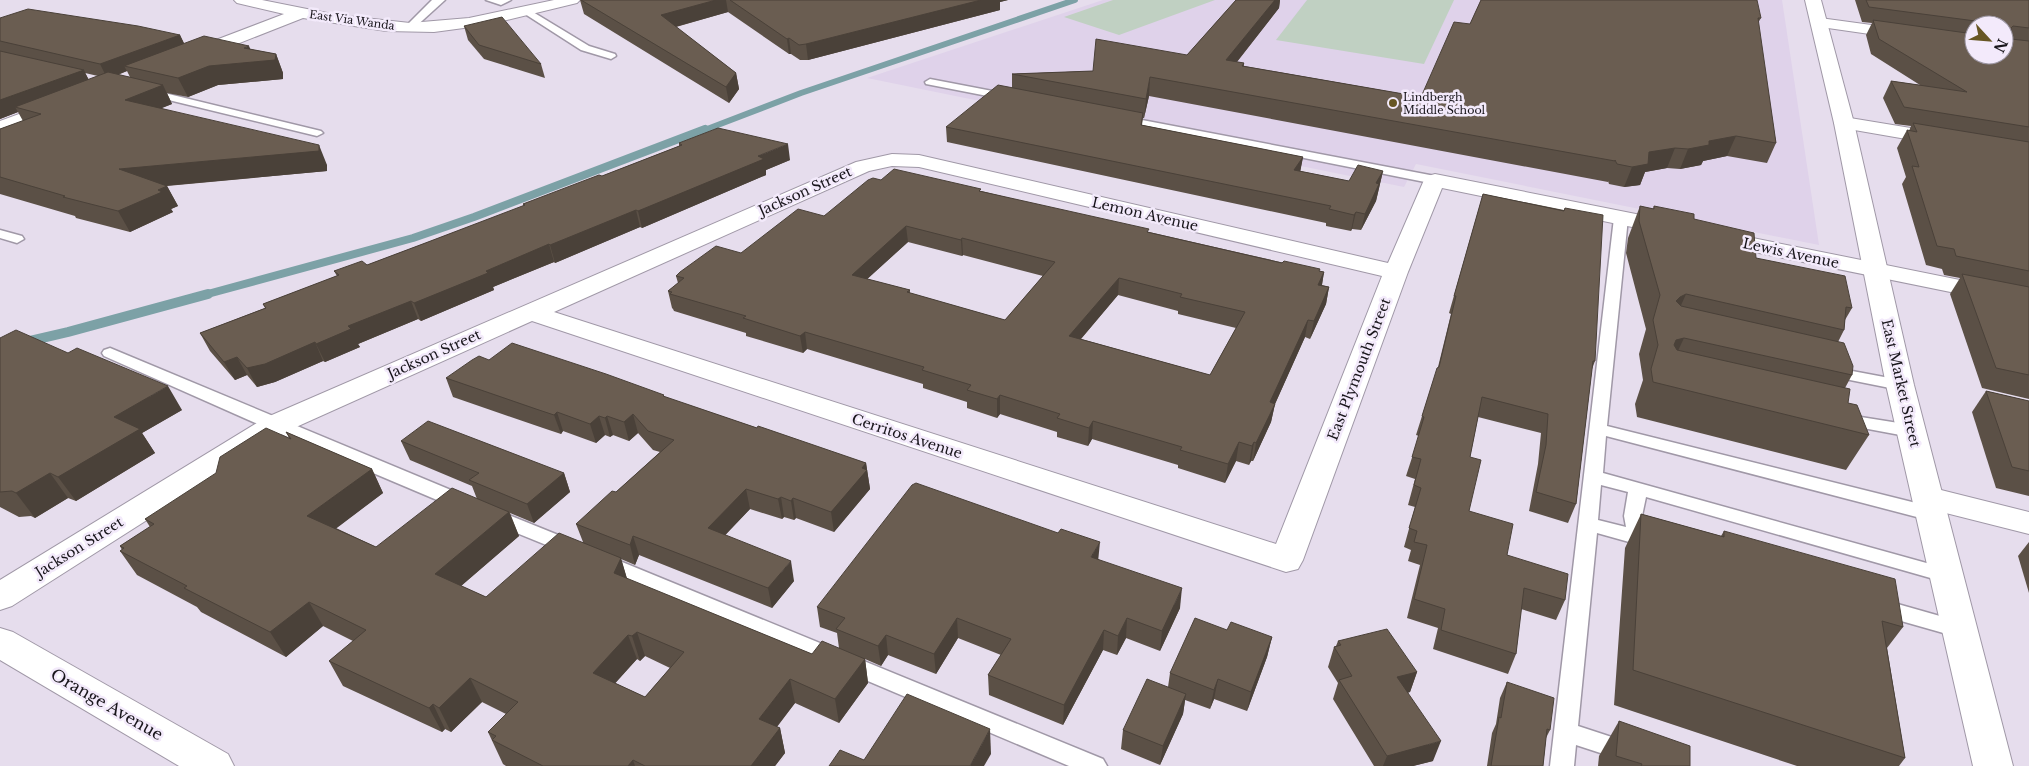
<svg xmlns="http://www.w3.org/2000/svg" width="2029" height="766" font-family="'Libre Baskerville',serif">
  <rect width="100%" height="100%" fill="#e6dded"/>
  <path fill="#dfd2ea" d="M1103 0H1782L1819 245 1416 164 1404 187 867 78Z"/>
  <g fill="#c0d0c2">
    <path d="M1113 0H1215L1119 35 1064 17Z"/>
    <path d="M1307 0H1454L1424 64 1276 40Z"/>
  </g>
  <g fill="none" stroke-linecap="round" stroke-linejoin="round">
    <path stroke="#7ca1a6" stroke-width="6" d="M702 131 801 93 1075 0"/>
    <path stroke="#7ca1a6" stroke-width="8" d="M204 295 413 238 474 217 705 129"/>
    <path stroke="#7ca1a6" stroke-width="10" d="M0 348 68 332 208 294"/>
    <defs>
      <g id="service">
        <path d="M432 0H445L412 30H406V26Z"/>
        <path d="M486 0H511L501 5Z"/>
        <path d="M528 9 589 46 615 54 616 56 611 59 581 50 525 14V10Z"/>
        <path d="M930 79 1008 94 1013 97 1008 100 926 84 925 82Z"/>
        <path d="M148 89 321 131 323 133 317 136 144 94 143 92 144 90Z"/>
        <path d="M1121 116 1435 176 1441 180 1435 184 1117 121 1115 119 1117 117Z"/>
        <path d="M1621 214 1628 218 1607 426 1932 507 1939 509 1941 514 1939 519 1932 521 1606 436 1603 473 1948 569 1955 571 1958 576 1955 581 1948 583 1646 497 1642 516 1646 533 1654 535 1657 540 1654 545 1647 547 1597 533 1578 726 1633 744 1637 751 1633 758 1625 761 1576 745 1574 766H1550L1614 218ZM1601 485 1628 492 1624 516 1626 527 1598 520Z"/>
        <path d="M0 230 22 236 24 239 17 243 0 238Z"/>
        <path d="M110 348 470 498 472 503 470 508 463 509 456 508 269 429 104 356 102 353 104 350Z"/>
        <path d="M1831 367 1900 380 1906 381 1908 385 1906 389 1900 390 1825 375 1823 372 1825 369Z"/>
        <path d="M1842 414 1911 425 1917 427 1920 431 1917 435 1911 437 1836 423 1834 419 1836 415Z"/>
        <path d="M494 509 578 543 581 548 578 553 571 555 487 521 485 516 487 511Z"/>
        <path d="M605 555 1103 759 1107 766H1069L598 567 595 562 598 557Z"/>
        <path d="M1880 599 1968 624 1971 630 1968 636 1961 638 1873 613 1870 607 1873 601Z"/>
      </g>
      <g id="minor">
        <path d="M234 0H262L337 15 410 23 469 18 554 0H580L577 3 486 25 434 32 386 31 303 18 199 59 193 60 187 59 184 55 187 51 284 14 237 3Z"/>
        <path d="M1820 18 1974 39V49L1814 26 1812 23 1814 20Z"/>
        <path d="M57 100 64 102 66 106 64 110 0 134V121Z"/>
        <path d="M1844 117 1941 133 1948 135 1951 139 1948 143 1941 145 1837 127 1834 123 1837 119Z"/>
        <path d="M892 154 919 155 1388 263 1424 180 1428 176 1435 174 1671 221 1679 223 1682 228 1679 233 1671 235 1442 188 1408 272 1303 560 1298 569 1286 572 532 321 285 432 12 606 0 610V580L265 418 856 162ZM892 166 919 167 1382 276 1276 544 554 312 869 171Z"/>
        <path d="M1718 231 2029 294V308L1710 243 1707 238 1710 233Z"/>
        <path d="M1929 487 2029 512V534L1918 506 1913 498 1918 490Z"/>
      </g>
      <g id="tertiary">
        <path d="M1805 0H1821L1854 123 1914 385 2013 766H1973L1886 385 1834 123Z"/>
        <path d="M0 628 13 632 228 754 234 766H179L0 660Z"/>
      </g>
    </defs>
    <use href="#service" stroke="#a098a7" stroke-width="3"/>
    <use href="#minor" stroke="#a098a7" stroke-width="2"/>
    <use href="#tertiary" stroke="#a098a7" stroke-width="2"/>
    <use href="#service" fill="#fff" fill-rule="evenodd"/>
    <use href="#minor" fill="#fff" fill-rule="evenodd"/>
    <use href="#tertiary" fill="#fff" fill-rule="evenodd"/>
  </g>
  <g fill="#5b5046" fill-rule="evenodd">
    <path d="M580 0H1008L1000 2V10L808 60H800L791 54H789L728 12 676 27 736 73 739 89 729 103 584 14Z"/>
    <path d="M1236 0H1280L1279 8 1237 62 1244 63V66L1421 97 1470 24 1481 0 1761 18 1758 23 1776 143 1767 163 1727 156 1703 161 1701 165 1680 169 1667 168 1645 172 1640 185 1624 187 1609 184 1608 181V182L1149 96 1144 118H1143L1142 125 1303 157 1300 171 1349 181 1383 171 1376 201 1361 230 1352 229 1351 231 1326 226V223L947 142 946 127 1012 88V74L1093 71 1187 55Z"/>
    <path d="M1855 0H2029V399L1982 388 1950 294 1960 278 1944 275 1942 269 1926 265 1902 184 1906 177 1897 148 1907 130 1909 131 1911 126 1895 124 1883 98 1891 81 1920 85 1871 54 1866 35 1872 23 1862 22ZM1974 25H2004L1974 55Z"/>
    <path d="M0 18 180 35 184 44 250 49 276 54 283 73V79L218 85 188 97 167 93 172 104 161 108 327 165V171L167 186 178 206 171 209 173 212 130 232 76 218 75 216 0 194V129L23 121 18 112 0 119ZM127 71 130 77 118 75ZM85 73 98 76 89 80Z"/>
    <path d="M464 26 541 64 545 78 484 59 468 40Z"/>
    <path d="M679 143 790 160 766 170V175L642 228 640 227 555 263 554 262 493 287 494 290 421 321 418 319 358 344 360 347 325 362 323 361 275 382 257 387 247 375 235 380 210 351 200 333 265 308 263 304 337 276 334 271 367 265 524 206 523 204 602 176 679 146Z"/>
    <path d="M881 180 981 191 1149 232 1324 272 1322 285 1329 287 1326 304 1310 339 1305 337 1275 404 1271 422 1253 461H1251L1249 465 1236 461 1225 483 1178 468V465L1092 439 1088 446 1057 437V432L1000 414 997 418 967 408V402L923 388V384L807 349 803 353 746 336V333L674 311 673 309 672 308 668 291 678 283 676 276 741 253 824 216ZM908 242 962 256 963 255 1043 276 1005 320 910 293V290L867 279ZM1118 295 1178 311V314L1236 328 1210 375 1081 339Z"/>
    <path d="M1483 194 1564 210 1565 208 1595 361 1592 369 1576 504 1568 523 1529 511 1538 464 1541 433 1478 417 1470 457 1469 511 1507 555 1565 600 1556 620 1521 609 1516 654 1508 674 1433 649 1438 628 1407 618 1420 565 1408 561 1411 550 1404 547 1415 507 1408 505 1415 479 1406 476 1419 436 1416 435 1422 416 1438 367 1451 314 1449 313Z"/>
    <path d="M1640 206 1653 209 1654 206 1694 219 1756 258 1852 308 1845 320 1844 330 1838 342 1852 375 1845 388 1848 403 1869 435 1846 470 1637 417 1635 404 1643 380 1639 354 1646 329 1626 253 1628 238Z"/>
    <path d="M0 338 182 410 142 433 155 453 76 501 68 498 35 518 31 516 19 517 0 507Z"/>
    <path d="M489 360 665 397 757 428 866 463 870 489 834 532 796 518 794 520 784 517 782 519 750 509 725 535 794 581 772 608 639 555 635 565 621 559 627 579 812 654 839 648 837 633 820 627 817 607 1098 559 1180 608 1160 651 1126 638 1117 655 1103 650 1063 725 989 695 988 675 1001 655 958 638 936 674 888 655 881 666 865 659 868 683 839 723 795 703 777 727 780 728 785 753 775 766H506L503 764 488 732 506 714 482 702 451 732 445 729 442 732 343 686 329 661 353 641 323 626 286 657 201 612 197 607 137 575 120 551 122 550 120 546 150 527 145 519 289 438 286 432 372 469 383 493 336 528 376 547 477 499 472 486 410 460 401 441 564 473 570 492 534 523 510 513 519 536 461 586 486 597 583 542 576 524 616 492 660 452 653 450 638 433 629 441 613 435 610 437 605 435 596 443 563 431 561 434 543 428 453 397 446 378ZM645 656 670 668 645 697 615 683 637 659 640 661Z"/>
    <path d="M1986 391 2029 401V496L1996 488 1972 412Z"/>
    <path d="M1641 514 1721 536 1724 531 1903 627 1887 648 1905 758 1899 766H1797L1614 705 1625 548Z"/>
    <path d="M2029 542V593L2018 556Z"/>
    <path d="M1227 630 1272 637 1267 657 1247 711 1214 699 1210 709 1185 700 1183 714 1160 765 1121 749 1123 730 1168 687 1170 673Z"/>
    <path d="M1338 641 1417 672 1410 692 1407 693 1433 761 1413 766H1374L1333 699 1338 683 1328 667 1334 647 1336 646Z"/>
    <path d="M1507 682 1550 730 1546 738 1543 766H1487L1492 733 1496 724 1500 698Z"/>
    <path d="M1619 721 1690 766H1598L1599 756Z"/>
  </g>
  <g fill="#4a4139">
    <path d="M716 0H726L728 12 664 30 661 15Z"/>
    <path d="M981 0H1008L1000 2V10L808 60 806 44Z"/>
    <path d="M1275 0H1280L1279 8 1224 78 1226 60Z"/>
    <path d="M180 35 187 49 124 66 127 71 107 78 100 64Z"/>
    <path d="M789 38 791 54H789L787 39Z"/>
    <path d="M249 46 256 62 276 54 283 73V79L218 85 188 97 178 78Z"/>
    <path d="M84 70 91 85 15 107 18 112 0 119V100Z"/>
    <path d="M736 73 739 89 729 103 726 87Z"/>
    <path d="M1150 77 1149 96 1144 118 1146 99Z"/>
    <path d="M163 85 172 104 135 119 125 100Z"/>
    <path d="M1736 136 1727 156 1703 161 1701 165 1680 169 1688 149 1709 141Z"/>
    <path d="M788 144 790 160 766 170V175L642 228 638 211 758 156Z"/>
    <path d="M319 145 327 165V171L130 189 119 169Z"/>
    <path d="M1675 148 1667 168 1645 172 1640 185 1624 187 1632 167 1649 152Z"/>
    <path d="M1303 157 1300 173 1294 170Z"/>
    <path d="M1383 171 1376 201 1361 230 1365 214 1376 183Z"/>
    <path d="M167 186 178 206 171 209 173 212 130 232 118 211Z"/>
    <path d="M636 210 640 227 555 263 550 245Z"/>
    <path d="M1356 212 1352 229 1351 231 1354 215Z"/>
    <path d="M906 226 908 242 853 292 852 275Z"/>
    <path d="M962 238 963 255 962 256 961 240Z"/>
    <path d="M549 244 554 262 493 287 494 290 421 321 414 303 486 271Z"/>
    <path d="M1324 272 1321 290 1318 285Z"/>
    <path d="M1119 278 1118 295 1068 354 1069 336Z"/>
    <path d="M1329 287 1326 304 1310 339 1314 321Z"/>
    <path d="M1686 294 1671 328 1676 301 1680 297Z"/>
    <path d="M411 301 418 319 358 344 360 347 325 362 316 344 348 326Z"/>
    <path d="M1308 320 1305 337 1275 404 1271 422 1253 461 1256 443 1270 402Z"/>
    <path d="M805 332 807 349 803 353 800 336Z"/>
    <path d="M1684 338 1668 372 1660 374 1676 340Z"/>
    <path d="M315 342 323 361 275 382 257 387 247 368Z"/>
    <path d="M237 357 247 375 235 380 224 362Z"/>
    <path d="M168 386 182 410 142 433 155 453 76 501 58 477 114 417Z"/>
    <path d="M1000 395V414L997 418V399Z"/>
    <path d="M557 412 563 431 561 434 554 415Z"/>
    <path d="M633 414 638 433 629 441 624 422Z"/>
    <path d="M599 416 605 435 596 443 590 424Z"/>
    <path d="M607 416 613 435 610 437 605 418Z"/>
    <path d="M1093 421 1092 439 1088 446 1089 428Z"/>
    <path d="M1239 442 1236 461 1225 483 1228 464Z"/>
    <path d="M1254 442 1251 461 1249 465 1252 446Z"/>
    <path d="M866 463 870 489 834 532 831 512 862 468Z"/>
    <path d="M372 469 383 493 321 540 307 516Z"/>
    <path d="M50 473 68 498 35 518 16 493Z"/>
    <path d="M564 473 570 492 534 523 527 504Z"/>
    <path d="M746 489 750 509 713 548 708 528Z"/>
    <path d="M781 497 784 517 782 519 778 499Z"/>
    <path d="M793 498 796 518 794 520 791 501Z"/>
    <path d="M509 512 519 536 447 598 435 574Z"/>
    <path d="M633 536 639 555 635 565 630 545Z"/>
    <path d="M1100 542 1098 562 1091 557Z"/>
    <path d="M621 558 628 582 614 573Z"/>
    <path d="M791 561 794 581 772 608 768 588Z"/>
    <path d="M1182 588 1180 608 1160 651 1162 631Z"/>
    <path d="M309 602 323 626 286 657 270 632Z"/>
    <path d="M957 618 958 638 936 674 934 654Z"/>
    <path d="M1127 618 1126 638 1117 655 1118 636Z"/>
    <path d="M1104 630 1103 650 1063 725 1064 705Z"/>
    <path d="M637 632 645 656 640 661 632 636Z"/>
    <path d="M628 635 637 659 602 698 593 673Z"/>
    <path d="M886 635 888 655 881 666 878 646Z"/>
    <path d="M1272 637 1267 657 1247 711 1251 692Z"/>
    <path d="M865 659 868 683 839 723 835 699Z"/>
    <path d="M1417 672 1410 692 1390 697 1397 677Z"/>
    <path d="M470 678 482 702 451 732 439 708Z"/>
    <path d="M790 679 795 703 764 743 759 719Z"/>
    <path d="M1218 679 1214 699 1210 709 1214 690Z"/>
    <path d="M1186 694 1183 714 1160 765 1163 746Z"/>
    <path d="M433 704 445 729 442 732 429 708Z"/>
    <path d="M780 728 785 753 775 766H751Z"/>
    <path d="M990 729 991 754 984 766H970Z"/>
    <path d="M1441 741 1433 761 1413 766H1383L1387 756Z"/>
    <path d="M633 760 635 766H628Z"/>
  </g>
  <g fill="#6a5d51" stroke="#4a4139" fill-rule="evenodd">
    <path d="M581 0H716L661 15 736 73 726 87Z"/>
    <path d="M730 0H981L806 44 799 45 789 38 787 39Z"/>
    <path d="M1236 0H1275L1226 60 1244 63 1242 66 1421 97 1454 22 1470 24 1481 0H1757L1761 18H1758L1776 143 1736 136 1709 141V145L1688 149 1675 148 1649 152 1648 164 1632 167 1617 164 1615 160V161L1150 77 1146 99 1012 74 1093 71 1096 39 1187 55Z"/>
    <path d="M1866 0H2029V28L2013 26 2011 28V39L2029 41V127L1904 107 1891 81 1967 92 1879 39 1873 20 1974 34V55H2004V25H1984L1983 22 1869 7Z"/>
    <path d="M28 9 138 26 180 35 100 64 0 41V18Z"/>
    <path d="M502 17 541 64 479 45 464 26Z"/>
    <path d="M204 36 249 46 244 48 276 54 275 60 209 66 178 78 124 66Z"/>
    <path d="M0 51 84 70 0 100Z"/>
    <path d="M108 72 163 85 125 100 319 145V151L119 169 167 186 158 190 162 192 118 211 63 197 65 196 0 177V129L41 114 15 107Z"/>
    <path d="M998 85 1143 113 1141 125 1303 157 1294 170 1349 181 1358 165 1383 171 1376 183 1379 184 1365 214 1356 212 1354 215 1329 209 1331 206 946 127Z"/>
    <path d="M1913 123 2029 142V271L1956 256 1954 249 1937 246 1912 166 1919 167 1907 130 1917 132Z"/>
    <path d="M718 128 788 144 758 156 764 159 638 211 636 210 550 245 549 244 486 271 488 273 414 303 411 301 348 326 351 329 316 344 315 342 265 364 247 368 237 357 224 362 200 333 266 308 263 304 339 275 334 271 362 261 367 265 428 242 525 205 523 204 599 175 602 176 682 145 679 143Z"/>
    <path d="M894 169 981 189 979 191 1149 229 1147 232 1282 263 1284 261 1320 269 1319 271 1324 272 1318 285 1329 287 1314 321 1308 320 1270 402 1275 404 1256 443 1254 442 1252 446 1239 442 1228 464 1180 450 1182 447 1093 421 1089 428 1057 418 1060 414 1000 395 997 399 967 390 971 385 922 370 924 367 805 332 800 336 743 318 746 316 670 294 672 292 668 291 684 278 676 276 680 272 716 246 741 253 798 209 824 216 868 180 873 178 881 180ZM906 226 961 240 962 238 1055 262 1005 320 907 292 910 290 852 275ZM1119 278 1182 294 1180 297 1245 312 1210 375 1069 336Z"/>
    <path d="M1483 194 1564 211 1565 208 1603 215 1595 361H1593L1576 504 1536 492 1546 445 1548 414 1482 397 1470 457 1481 460 1469 511 1513 524 1507 555 1568 574 1565 600 1524 588 1516 654 1441 630 1445 609 1414 599 1427 545 1414 542 1417 531 1409 528 1421 488 1414 485 1421 459 1412 457 1424 417 1422 416 1437 368 1439 367 1456 296H1454Z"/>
    <path d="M1640 206 1654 209V206L1694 214V219L1754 233 1756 258 1845 276 1852 308 1846 307 1844 330 1686 294 1680 297 1676 301 1681 306 1844 343 1853 366 1852 375 1684 338 1676 340 1674 345 1677 350 1850 389 1848 403 1857 405 1869 435 1653 382 1651 369 1658 345 1653 320 1660 295 1639 221Z"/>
    <path d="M1962 274 2029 287V375L1996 368Z"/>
    <path d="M16 330 68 353 77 348 168 386 114 417 140 429 58 477 50 473 16 493 12 491 0 492V338Z"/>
    <path d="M512 343 606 374 664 395 663 396 757 428 758 426 866 463 862 468 867 470 831 512 793 498 791 501 781 497 778 499 746 489 708 528 791 561 768 588 633 536 630 545 576 524 612 491 616 492 674 440 648 431 633 414 624 422 607 416 605 418 599 416 590 424 557 412 554 415 536 409 446 378 472 360 479 356 489 360Z"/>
    <path d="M1986 391 2029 401V471L2012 467Z"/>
    <path d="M428 421 564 473 527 504 469 480 479 473 401 441Z"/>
    <path d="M266 428 291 439 286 432 372 469 307 516 376 547 452 488 509 512 435 574 486 597 559 533 621 558 614 573 812 654 822 641 865 659 835 699 790 679 759 719 780 728 751 766H645L633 760 628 766H543L492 740 496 736 488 732 518 702 470 678 439 708 433 704 429 708 329 661 366 630 309 602 270 632 184 588 187 586 120 551 124 548 120 546 154 524 145 519 216 473 220 457ZM637 632 684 652 645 697 593 673 628 635 632 636Z"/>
    <path d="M916 483 1058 533 1061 529 1100 542 1091 557 1182 588 1162 631 1127 618 1118 636 1104 630 1064 705 988 675 1011 639 957 618 934 654 886 635 878 646 836 629 845 618 817 607 912 485Z"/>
    <path d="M1641 514 1724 537V531L1895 579 1903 627 1882 621 1905 758 1633 670Z"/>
    <path d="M1195 618 1227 630 1231 622 1272 637 1251 692 1218 679 1214 690 1170 673Z"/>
    <path d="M1387 629 1417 672 1397 677 1441 741 1387 756 1339 680 1352 676 1334 647 1341 645 1338 641Z"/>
    <path d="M1147 679 1186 694 1163 746 1123 730Z"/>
    <path d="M1507 682 1554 698 1550 730 1547 729 1543 766H1491L1499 717 1501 718Z"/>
    <path d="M907 694 990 729 970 766H829L840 750 864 760Z"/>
    <path d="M1619 721 1690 746V766H1641L1642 764 1616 756Z"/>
  </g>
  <circle fill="#675624" stroke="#f3eafb" stroke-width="2" cx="1393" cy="103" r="5"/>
  <g text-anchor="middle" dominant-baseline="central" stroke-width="5" stroke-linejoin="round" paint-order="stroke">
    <g font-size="11" fill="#18151b" stroke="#f3eafb">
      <text transform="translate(352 20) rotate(8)">East Via Wanda</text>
    </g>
    <g font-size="11" fill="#18151b" stroke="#f3eafb" text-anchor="start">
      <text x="1403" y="97">Lindbergh<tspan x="1403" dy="13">Middle School</tspan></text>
    </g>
    <g font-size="14" fill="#18151b" stroke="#f3eafb">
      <text transform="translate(805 191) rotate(-24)">Jackson Street</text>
      <text transform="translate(1145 214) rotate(13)">Lemon Avenue</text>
      <text transform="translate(1791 253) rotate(12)">Lewis Avenue</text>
      <text transform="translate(434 354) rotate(-24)">Jackson Street</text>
      <text transform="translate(1359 369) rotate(-69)">East Plymouth Street</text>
      <text transform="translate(1901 383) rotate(77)">East Market Street</text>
      <text transform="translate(907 436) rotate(18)">Cerritos Avenue</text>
      <text transform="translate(79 547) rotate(-32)">Jackson Street</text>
    </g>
    <g font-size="16" fill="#18151b" stroke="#f3eafb">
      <text transform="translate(107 704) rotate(30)">Orange Avenue</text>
    </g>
  </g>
  <g transform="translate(1989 40) rotate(116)"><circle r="24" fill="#f3eafb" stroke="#9b95a1"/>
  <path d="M0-4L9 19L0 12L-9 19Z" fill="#675624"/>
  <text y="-8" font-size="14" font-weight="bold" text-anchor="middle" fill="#18151b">N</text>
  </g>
</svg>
